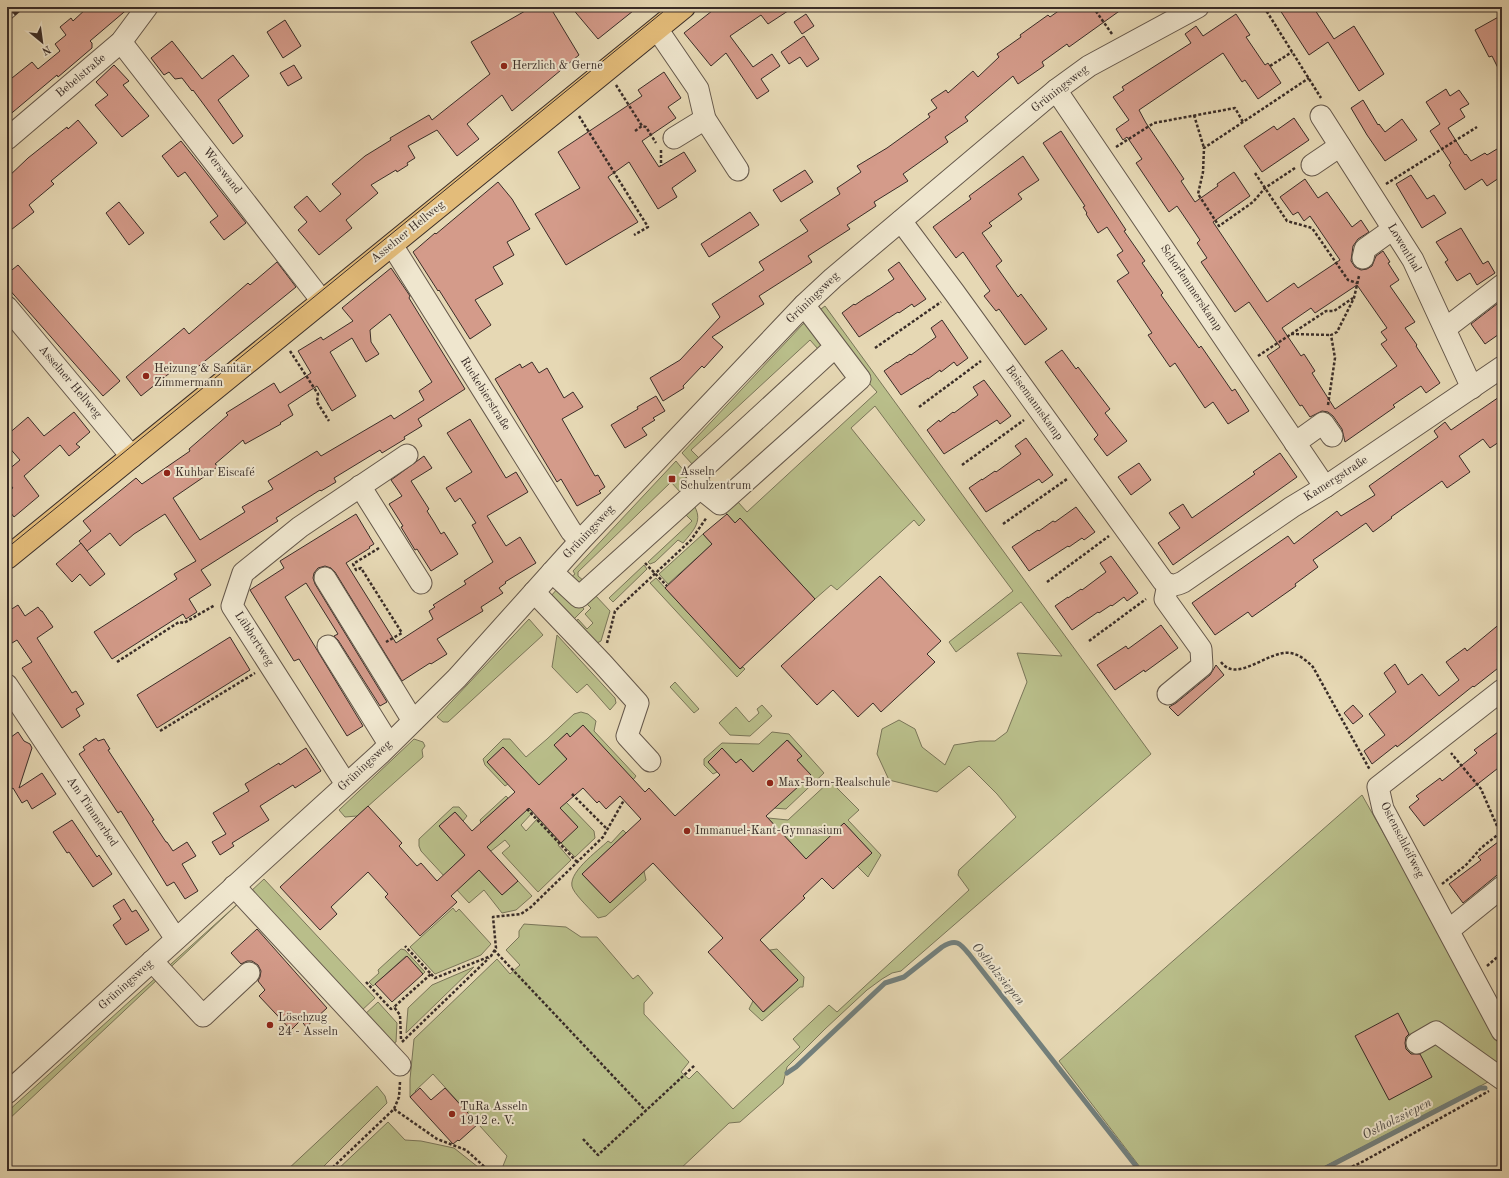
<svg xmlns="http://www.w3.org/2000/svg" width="1509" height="1178" font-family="'Old Standard TT',serif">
  <rect width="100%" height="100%" fill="#e6d8b4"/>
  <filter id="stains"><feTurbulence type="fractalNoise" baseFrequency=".005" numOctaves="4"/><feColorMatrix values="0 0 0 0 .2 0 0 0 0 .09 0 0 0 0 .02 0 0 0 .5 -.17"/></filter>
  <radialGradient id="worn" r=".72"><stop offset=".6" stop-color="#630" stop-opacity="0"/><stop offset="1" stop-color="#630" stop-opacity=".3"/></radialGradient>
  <g fill="#b9be8a" stroke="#7a7659">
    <path d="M825 306 1151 754 901 971 892 973 882 979 867 990 825 1029 787 1067 783 1084 740 1122 729 1123 678 1171H501L507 1156 433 1074 415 1091 416 1092 410 1097V1079L414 1039 497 959 510 974 520 965 506 950 519 937V931L524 924 566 927 581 937H597L633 979 638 975 653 993 644 1003V1014L689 1062 681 1072 689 1079 697 1071 733 1109 800 1047 793 1039 829 1005 837 1012 969 890 958 875 959 870 1016 817 997 794 969 766 937 792 889 780 877 754 882 729 899 720 915 729 922 747 945 765 954 745 980 741H995L1007 732 1027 682 1017 653 1062 656 1021 602 956 652 949 642 1013 591 875 406 851 428 925 520 919 526 914 520 837 590 831 585 815 599 740 518 735 523 726 513 738 502 747 512 877 392 868 382 817 312Z"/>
    <path d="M808 321 823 345 818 349 810 340 691 450 699 458 693 465 682 453 803 324Z"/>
    <path d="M676 461 684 471 688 486 681 493 671 482 578 572V576L584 581 579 583 571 577 575 574 573 571Z"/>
    <path d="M693 504C704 520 694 530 683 543L678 540 655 562 650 564 648 562 692 521 684 513Z"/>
    <path d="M703 534 712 544 668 584 659 574Z"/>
    <path d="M644 565 647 569 613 602 609 598Z"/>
    <path d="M656 578 740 669 743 667 745 669 737 677 650 583Z"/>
    <path d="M559 587 578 602 584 609 572 621 550 597Z"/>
    <path d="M595 595 610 611 601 641 595 644 574 624 578 619 587 629 593 623 585 614 591 608 585 602Z"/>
    <path d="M529 619 543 635 448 722H443L437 717Z"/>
    <path d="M557 635 615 698 616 703 610 710 587 684 577 693 552 667Z"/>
    <path d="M675 682 699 709 694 713 670 687Z"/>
    <path d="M762 705 772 716 750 736 730 735 719 723 736 707 749 722 759 713 757 709Z"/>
    <path d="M581 712 588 714 596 721 594 731 636 776 633 780 583 725 570 737 567 733 554 745 570 763 534 790 532 778 503 747 487 762 508 784 505 786 485 765 483 759 503 739H510L526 757 547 739 574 714Z"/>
    <path d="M772 732 789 734 824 773 786 809 774 808 810 775 797 760 801 755 788 740 753 772 741 759 736 763 722 748 708 762 717 772 713 774 704 765V759L722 743 759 744Z"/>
    <path d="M414 739 423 742 425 746 422 750 423 757 357 816 345 817 339 810Z"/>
    <path d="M830 781 859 810 848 820 881 855 868 877 857 866 872 853 844 823 806 859 768 818 788 820Z"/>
    <path d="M1362 795 1430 916 1502 1050V1070L1488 1082 1316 1171H1143L1059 1061Z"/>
    <path d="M506 796 508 798 481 823 480 820Z"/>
    <path d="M566 802 594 831 595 838 575 857 561 843 558 845 571 860 538 892 502 853 510 846 505 840 491 851 487 847 529 808 533 812 521 825 526 831 538 818 578 827 560 808Z"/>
    <path d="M453 807H459L467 816 463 821 455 812 439 826 457 846 469 851 454 865 468 880 479 870 502 895 518 881 532 896 516 910 502 913 484 890 469 903 421 851 419 846V839Z"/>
    <path d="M623 830 626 833 582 874 610 903 644 871 646 880 606 916 598 918C592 911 577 897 573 889 565 874 598 851 608 841L611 843Z"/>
    <path d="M264 879 375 998 360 1012 249 893Z"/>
    <path d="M242 900 7 1121V1112Z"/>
    <path d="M453 908 456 912 459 909 491 944 481 955 435 974 410 947Z"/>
    <path d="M401 949 405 950 425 972 423 974 406 956 373 986 369 982 379 973 378 970Z"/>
    <path d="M777 949 804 977 803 987H800L762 1021 749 1009 753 1001 764 1012 797 981 770 950Z"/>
    <path d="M474 967 406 1033 408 1008 432 985Z"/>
    <path d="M378 1002 397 1023 396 1042 392 1044 363 1016Z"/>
    <path d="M377 1086 385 1096 387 1103 319 1171H286Z"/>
    <path d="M388 1122 405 1140 421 1141 454 1148 483 1171H336Z"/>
  </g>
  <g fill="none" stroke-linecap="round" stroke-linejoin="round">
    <g stroke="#73807d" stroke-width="5">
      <path d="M787 1073 796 1067 885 983 904 977 942 947C956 938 960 943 969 954L1140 1171"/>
      <path d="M1320 1171 1480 1088H1485"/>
    </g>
  </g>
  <g fill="#d49b8a" stroke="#3a2d28" fill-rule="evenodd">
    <path d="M88 7H130L90 41 92 43V48L58 77 57 75 7 117V82L32 62 38 69 60 51 55 44 66 35 60 27 71 18 73 21Z"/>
    <path d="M532 7H550L579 55 512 111 502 95 467 124 479 139 457 156 437 130 408 146 415 158 407 163 408 165 397 172 396 170 371 185 378 193 346 220 352 228 319 255 298 230 307 222 294 207 307 196 320 212 341 194 332 184 365 156 391 140 390 138 429 115 432 120 490 74 471 42Z"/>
    <path d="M571 7H638L598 39Z"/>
    <path d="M717 7H794L768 24 761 15 730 36 753 67 772 54 780 66 761 79 769 91 757 99 726 53 711 66 684 33Z"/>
    <path d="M1064 7H1125L1069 47 1067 44 1042 62 1044 66 1018 84 1013 76 965 117 968 121 945 137 948 142 903 174 908 181 874 202 876 206 847 225 850 229 808 256 812 262 759 296 764 304 712 337 723 347 704 368 702 366 683 386 684 388 663 401 650 378 680 360 720 317 712 304 764 270 759 262 808 231 800 220 840 194 837 188 861 172 857 166 887 148 930 117 928 114 937 108 931 100 946 90 948 93 973 71 978 77 999 57 997 54 1021 37 1020 35 1048 15 1050 17Z"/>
    <path d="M1278 7H1313L1334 39 1354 26 1384 74 1359 91 1328 42 1309 55Z"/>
    <path d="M806 14 814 26 802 34 794 22Z"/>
    <path d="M1236 14 1250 35 1246 37 1265 65 1268 63 1281 83 1258 99 1245 80 1242 82 1223 53 1139 110 1146 123 1184 179 1181 181 1195 202 1218 186 1217 184 1234 172 1250 196 1213 222 1267 302 1294 283 1298 288 1340 260 1310 216 1304 221 1298 212 1293 215 1280 197 1305 179 1318 198 1327 192 1352 227 1361 220 1369 232 1358 239 1353 246 1351 261 1355 267 1361 270 1367 269 1372 266 1376 256 1383 251 1390 262 1388 263 1399 280 1390 286 1415 322 1405 328 1417 345 1416 346 1440 383 1426 393 1421 386 1393 405 1395 407 1345 442 1342 429 1333 416 1328 412 1322 411 1310 417 1302 405 1300 406 1267 356 1280 347 1249 302 1235 312 1201 262 1207 258 1197 243 1200 240 1192 228 1177 206 1169 212 1136 163 1142 159 1127 137 1123 140 1116 129 1129 120 1113 97 1124 90 1122 87 1191 43 1185 34 1196 26 1203 36ZM1357 285 1387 328 1381 332 1387 340 1381 344 1397 366 1335 409 1312 373 1315 371 1304 354 1301 356 1282 328 1311 308 1315 313Z"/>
    <path d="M1502 15V76L1492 56 1489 57 1475 30Z"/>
    <path d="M285 20 301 46 283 58 267 32Z"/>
    <path d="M804 36 819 59 807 67 800 57 789 64 781 52Z"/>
    <path d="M172 41 202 79 233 55 249 76 218 100 243 136 233 144 193 90 192 91 182 78 175 79 169 72 164 75 151 58Z"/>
    <path d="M114 65 129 81 123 85 149 116 122 137 95 105 108 95 96 82Z"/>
    <path d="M294 65 302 78 288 86 280 73Z"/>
    <path d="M664 72 681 98 668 107 676 118 642 141 659 167 684 152 696 171 672 188 677 197 658 209 629 162 608 177 638 222 566 265 535 214 580 188 558 152 642 96 638 90Z"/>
    <path d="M1446 89 1450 96 1459 90 1469 104 1460 109 1465 117 1448 128 1465 155 1466 154 1471 161 1485 153 1487 155 1502 146V176L1487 186 1482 179 1465 190 1449 165 1451 163 1430 131 1440 124 1426 102Z"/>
    <path d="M1363 100 1378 125 1379 124 1385 132 1402 119 1417 140 1385 161 1367 135 1351 108Z"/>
    <path d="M1294 118 1309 140 1262 172 1244 146 1274 126 1277 130Z"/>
    <path d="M78 120 97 143 51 181 54 184 29 205 34 212 7 233V178L28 158 67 127 68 129Z"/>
    <path d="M1061 131 1126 230 1124 231 1145 261 1142 263 1163 293 1161 295 1199 348 1201 346 1232 391 1235 389 1249 411 1228 424 1213 402 1205 408 1175 363 1170 367 1148 335 1152 333 1117 281 1129 273 1117 255 1123 251 1107 227 1098 233 1086 214 1087 213 1083 207 1085 206 1043 143Z"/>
    <path d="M181 141 246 223 224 240 210 222 218 216 185 172 178 177 162 156Z"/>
    <path d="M1023 156 1039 180 1018 194 1022 199 989 223 992 226 982 233 1002 261 996 266 1018 297 1021 294 1047 329 1025 345 999 309 996 311 984 296 990 291 963 252 956 258 933 227 971 199 969 196Z"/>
    <path d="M805 170 813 182 781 202 773 190Z"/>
    <path d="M1411 175 1427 199 1434 195 1446 213 1422 228 1396 184Z"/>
    <path d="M498 182 512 199 530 229 507 242 514 255 493 267 503 284 475 300 491 325 470 339 439 290 438 291 413 252 435 233 436 234Z"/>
    <path d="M119 202 144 233 129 245 106 213Z"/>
    <path d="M750 212 759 225 709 257 701 244Z"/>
    <path d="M1461 228 1483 264 1488 261 1495 273 1477 285 1470 273 1457 281 1445 262 1448 260 1436 242Z"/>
    <path d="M277 262 296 287 189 374 181 364 141 396 126 377 184 328 189 334 248 283 250 285Z"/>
    <path d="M899 262 926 299 914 307 912 304 899 313 898 312 859 337 842 313 854 304 855 305 868 296H869L894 279 888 270Z"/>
    <path d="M18 265 120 381 103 396 7 287V274Z"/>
    <path d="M391 268 410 296 409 298 465 389 418 419 422 426 404 437 405 439 382 453 380 450 334 478 336 482 321 491 320 490 276 518 278 521 201 570 211 585 189 599 197 612 186 619 183 614 112 659 94 632 177 579 174 574 196 561 165 514 134 534 120 546 110 533 87 551 79 541 91 531 83 521 136 478 142 484 190 451 189 449 228 415 226 413 274 383 280 393 311 373 298 351 321 337 323 340 353 321 342 308ZM390 314 432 382 419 391 424 400 394 419 391 415 321 456 317 451 268 481 273 489 242 507 245 512 200 540 173 498 211 472 218 466 215 464 243 440 245 444 281 424 280 423 293 415 288 405 317 386 332 411 356 396 330 352 352 338 366 362 379 354 371 342 370 330Z"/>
    <path d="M1502 300V332L1485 344 1471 324Z"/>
    <path d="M942 320 968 358 957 366 954 362 941 372 940 370 928 379V378L901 395 884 371 897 362V363L910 354 911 355 936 337 931 328Z"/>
    <path d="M1062 350 1076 369 1078 367 1110 409 1105 413 1127 441 1107 456 1094 439 1098 435 1045 362Z"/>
    <path d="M532 362 539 373 547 368 564 398 573 392 583 407 562 419 595 476 598 475 605 487 599 491 601 493 577 506 561 479 557 482 495 379 520 364 522 368Z"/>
    <path d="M984 380 1011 416 1000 424 997 420 944 454 927 430 939 420 940 422 953 412 954 413 978 395 973 387Z"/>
    <path d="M1502 395V440L1490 448 1483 439 1459 456 1470 472 1447 488 1442 481 1391 517 1392 518 1373 532 1366 523 1313 560 1318 567 1295 584 1296 586 1252 617 1248 612 1215 635 1192 603 1288 536 1294 544 1337 511 1341 516 1375 495 1369 486 1438 437 1434 431 1445 422 1451 430Z"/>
    <path d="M656 396 665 411 653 418 655 420 642 428 647 435 625 448 611 425 638 409 637 407Z"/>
    <path d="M74 412 90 432 76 444 80 447 69 456 60 445 24 476 39 496 14 517 7 508V492L13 488 7 481V471L20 460 7 445V435L28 417 44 436Z"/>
    <path d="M470 419 506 478 516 472 528 492 487 516 506 546 520 537 536 563 505 582 506 583 499 588 503 593 481 607 483 611 437 639 447 654 431 664 430 663 402 681 335 572 331 568 325 566 318 568 314 573 313 578 315 584 387 702 380 706 338 640 334 636 338 634 306 583 285 597 363 726 347 736 299 659 294 661 250 590 284 568 280 561 356 514 374 544 369 547 370 548 346 563 396 643 433 619 429 611 435 607 433 605 466 584 464 581 493 562 472 525 476 523 460 498 455 502 446 488 472 472 447 433Z"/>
    <path d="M1026 438 1053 475 1042 483 1039 479 986 512 969 488 982 479V480L995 471 996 472 1021 454 1015 446Z"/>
    <path d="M1280 453 1297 477 1173 565 1158 543 1180 528 1169 513 1183 504 1192 518 1255 474 1253 472Z"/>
    <path d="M424 456 432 468 411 481 429 509 427 511 434 522 441 534 444 532 458 554 431 571 417 549 415 550 401 527 403 526 389 504 402 496 391 480Z"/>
    <path d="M1139 463 1151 480 1131 495 1118 477Z"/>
    <path d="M1076 507 1095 532 1084 540 1082 538 1069 547 1068 546 1029 571 1012 547 1038 530 1039 531 1053 521 1055 522Z"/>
    <path d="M727 514 735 523 740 518 815 599 740 669 665 588 712 544 703 534Z"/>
    <path d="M81 543 105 574 90 586 80 574 72 582 56 564Z"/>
    <path d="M1111 556 1138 593 1127 601 1124 597 1112 606 1111 605 1099 613 1098 612 1072 630 1055 606 1068 597V598L1081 589 1082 590 1106 572 1100 563Z"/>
    <path d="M880 576 941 641 927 654 935 662 881 712 873 703 858 717 833 690 817 705 781 666Z"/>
    <path d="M18 605 25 616 38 607 41 611H42L53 627 37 638 72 693 76 691 84 704 76 709 80 716 62 728 22 668 32 662 17 640 7 646V612Z"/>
    <path d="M1502 622V665L1474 687 1473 686 1406 740 1397 747 1396 745 1372 764 1364 751 1385 735 1369 714 1396 692 1384 673 1395 664 1408 685 1422 674 1439 696 1459 680 1446 662 1465 648 1467 651Z"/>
    <path d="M1161 625 1178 648 1145 672 1144 670 1115 690 1097 665 1126 646 1128 649Z"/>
    <path d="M230 637 250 670 157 728 137 695Z"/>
    <path d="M1216 665 1224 675 1178 716 1169 707 1176 703 1210 675Z"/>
    <path d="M1353 705 1363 716 1353 724 1344 713Z"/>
    <path d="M583 725 645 792 649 788 675 816 720 775 708 762 722 748 736 763 741 759 753 772 787 740 802 756 797 760 811 775 766 816 806 859 844 823 872 853 833 889 822 878 803 896 805 898 760 940 798 980 763 1012 708 952 723 938 653 863 610 903 582 874 641 819 620 796 606 809 599 801 597 803 583 788 560 808 578 827 561 843 529 808 487 847 518 881 502 895 479 870 451 896 457 902 420 936 385 897 388 894 368 872 331 907 337 914 320 930 280 887 368 806 402 843 399 846 417 866 421 863 437 881 465 855 439 826 455 812 472 831 515 792 487 762 503 747 539 785 567 759 554 745 567 733 570 737Z"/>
    <path d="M1502 729V765L1424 826 1409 807 1419 799 1416 796 1440 778 1442 781 1477 753 1474 750Z"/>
    <path d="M18 732 24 741 30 744 32 748 19 788 42 773 56 794 32 809 27 800 22 803 13 788 7 792V740Z"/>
    <path d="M96 738 98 741 104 739 110 749 108 750 154 820 152 821 166 842H167L173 851 187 842 196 856 182 864 198 891 185 899 174 882 167 886 121 811 118 813 79 754 85 750 83 747Z"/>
    <path d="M306 748 321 771 295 788 293 785 260 806 269 820 232 843 234 846 220 855 212 842 226 834 213 813 249 791 245 784 279 763 280 765Z"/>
    <path d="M72 820 97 857 99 855 112 874 93 887 69 852 67 853 53 832Z"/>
    <path d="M1502 839V871L1463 903 1449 884 1481 860 1478 857Z"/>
    <path d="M124 899 132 912 136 910 149 930 126 945 113 925 121 919 113 906Z"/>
    <path d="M257 929 327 1008 306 1027 301 1020 291 1030 259 996 265 990 258 981 260 977 261 971 258 965 252 961H247L241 964 231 953Z"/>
    <path d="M407 956 423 974 392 1002 375 984Z"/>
    <path d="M1398 1013 1409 1034 1406 1037 1405 1043 1406 1049 1411 1054H1420L1432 1077 1389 1100 1355 1036Z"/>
    <path d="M420 1088 431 1100 445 1088 478 1124 459 1141 458 1140 453 1144 410 1097Z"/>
  </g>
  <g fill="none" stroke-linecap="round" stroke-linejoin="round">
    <defs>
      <g id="minor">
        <path d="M657 29 698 89 705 119 738 170"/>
        <path d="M121 42 322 301"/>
        <path d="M1056 90 1325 487"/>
        <path d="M1321 116 1413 260 1472 388"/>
        <path d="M674 138 705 119"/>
        <path d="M7 139 121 42 147 7"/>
        <path d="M1312 165 1340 146"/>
        <path d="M901 221 954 292 1163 581C1170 586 1175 586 1183 582L1292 507 1325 487 1502 367"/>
        <path d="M392 245 571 531 580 541"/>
        <path d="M1363 258 1365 249 1393 229"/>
        <path d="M804 305 860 379 720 504 700 488 697 474 835 347"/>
        <path d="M7 307 132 457"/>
        <path d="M1446 328 1502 285"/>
        <path d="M1295 443 1323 423 1332 436"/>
        <path d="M360 486 421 583"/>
        <path d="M552 572 579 597 700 488"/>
        <path d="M325 578 413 721"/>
        <path d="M1168 584 1165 599 1201 649 1202 666 1168 694"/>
        <path d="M534 592 602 663 638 703 627 736 650 761"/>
        <path d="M328 646 389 744"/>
        <path d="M7 685 176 939"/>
        <path d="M1502 690 1378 787 1383 809 1502 1031"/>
        <path d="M346 784 232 606 243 573 300 527 407 455"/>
        <path d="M234 886 400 1065"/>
        <path d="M1449 930 1502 887"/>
        <path d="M152 961 203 1016 249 973"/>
        <path d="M1417 1043 1436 1032 1502 1079"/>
        <path d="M7 1093 380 754 457 678 580 541 804 305 833 278 1056 90 1089 66 1198 7"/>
      </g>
      <path id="major" d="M7 558 684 7"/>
    </defs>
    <use href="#minor" stroke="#65584b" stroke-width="23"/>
    <use href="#major" stroke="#3a2d28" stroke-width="24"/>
    <g stroke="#3a2d28" stroke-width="2.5" stroke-dasharray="3 2" stroke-linecap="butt">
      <path d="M1093 7 1112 34"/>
      <path d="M1264 7 1321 98"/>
      <path d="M1270 66 1292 52"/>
      <path d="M616 85 642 126 646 127 656 143"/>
      <path d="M1194 115 1204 148"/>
      <path d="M579 116 648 227 634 235"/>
      <path d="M635 131 642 126"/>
      <path d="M1116 147 1154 123 1235 108 1243 122"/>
      <path d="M661 150V166"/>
      <path d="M1295 168 1265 188 1253 202 1219 226 1198 194 1203 172 1204 148 1309 78"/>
      <path d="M1255 173 1287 221 1312 228 1348 280 1357 283"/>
      <path d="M1386 184 1477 127"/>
      <path d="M1291 334 1331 335"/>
      <path d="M875 348 941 302"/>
      <path d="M290 351 318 394 317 402 329 421"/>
      <path d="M1258 356 1326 311H1334L1353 298"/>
      <path d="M1328 405 1335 358 1331 335 1337 332 1354 298 1359 276"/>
      <path d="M919 407 981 361"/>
      <path d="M962 465 1024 420"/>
      <path d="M1003 524 1067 479"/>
      <path d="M379 548 353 564 356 570 361 568 402 633 386 642"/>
      <path d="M645 563 667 586"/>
      <path d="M1047 582 1109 536"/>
      <path d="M1089 641 1146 599"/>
      <path d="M607 643 615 611 691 540 707 517"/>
      <path d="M117 662 179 622 184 623 215 605"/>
      <path d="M1221 662C1237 684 1268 650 1290 653 1299 654 1307 661 1313 667L1370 770"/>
      <path d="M160 731 255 673"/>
      <path d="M572 794 607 829"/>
      <path d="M527 809 577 862"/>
      <path d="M1442 884 1466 865 1481 848 1500 833 1481 789 1451 753"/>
      <path d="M494 950 646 1111"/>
      <path d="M1487 966 1502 953"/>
      <path d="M431 974 435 978 491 956 496 948 493 917 521 914 531 907 603 837 624 800"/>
      <path d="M366 982 391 1009 394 1007"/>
      <path d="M401 1039 400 1015 394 1007 431 974 405 946"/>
      <path d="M402 1042 489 958"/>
      <path d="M394 1109 437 1139 466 1150 489 1171"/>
      <path d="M583 1139 598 1155 695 1065"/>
      <path d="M329 1171 394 1109 399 1097 400 1082"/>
      <path d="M1343 1171 1364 1161 1489 1091"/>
    </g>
    <use href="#minor" stroke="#efe6ce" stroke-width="21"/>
    <use href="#major" stroke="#e3bc7a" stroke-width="22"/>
    <path stroke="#3a2d28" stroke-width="1" d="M7 548 669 7"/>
    <defs>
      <path id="rail" d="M7 20 22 7"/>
    </defs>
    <use href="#rail" stroke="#3a2d28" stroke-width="4.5"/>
    <use href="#rail" stroke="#efe6ce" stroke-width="3" stroke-dasharray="9" stroke-linecap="butt"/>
  </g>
  <g fill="#8f2418" stroke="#efe6ce" stroke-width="1.5">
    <circle cx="504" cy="66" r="4"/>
    <circle cx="146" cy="376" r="4"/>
    <circle cx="167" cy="473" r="4"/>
    <rect x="668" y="475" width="8" height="8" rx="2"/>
    <circle cx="770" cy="783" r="4"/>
    <circle cx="687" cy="831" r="4"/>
    <circle cx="270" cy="1025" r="4"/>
    <circle cx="452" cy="1114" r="4"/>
  </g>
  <g text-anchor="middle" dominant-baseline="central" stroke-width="4" stroke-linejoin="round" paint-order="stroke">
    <g font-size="12" fill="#3a2d28" stroke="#efe6ce" text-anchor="start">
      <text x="512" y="66">Herzlich &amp; Gerne</text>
      <text x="154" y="369">Heizung &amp; Sanitär<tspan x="154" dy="14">Zimmermann</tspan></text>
      <text x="680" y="472">Asseln<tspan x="680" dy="14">Schulzentrum</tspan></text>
      <text x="175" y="473">Kuhbar Eiscafé</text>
      <text x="778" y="783">Max-Born-Realschule</text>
      <text x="695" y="831">Immanuel-Kant-Gymnasium</text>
      <text x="278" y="1018">Löschzug<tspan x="278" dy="14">24 - Asseln</tspan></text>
      <text x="460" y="1107">TuRa Asseln<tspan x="460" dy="14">1912 e. V.</tspan></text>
    </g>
    <g font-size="12" fill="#3a2d28" stroke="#efe6ce">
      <text transform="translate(81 76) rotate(-40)">Bebelstraße</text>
      <text transform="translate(1060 89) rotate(-38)">Grüningsweg</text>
      <text transform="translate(222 171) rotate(52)">Werswand</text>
      <text transform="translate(408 232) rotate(-39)">Asselner Hellweg</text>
      <text transform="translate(1404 248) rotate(59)">Lowenthal</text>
      <text transform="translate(1191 288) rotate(56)">Schorlemmerskamp</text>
      <text transform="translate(813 298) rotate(-44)">Grüningsweg</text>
      <text transform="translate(70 382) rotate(50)">Asselner Hellweg</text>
      <text transform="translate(485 394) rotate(58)">Ruckebierstraße</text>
      <text transform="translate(1034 403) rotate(54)">Beisemannskamp</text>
      <text transform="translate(1336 479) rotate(-33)">Kamergstraße</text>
      <text transform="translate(589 532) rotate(-47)">Grüningsweg</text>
      <text transform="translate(254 639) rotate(57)">Lübbertweg</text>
      <text transform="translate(365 766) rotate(-43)">Grüningsweg</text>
      <text transform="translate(92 812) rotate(56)">Am Timmerbed</text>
      <text transform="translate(1402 840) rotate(63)">Ostenschleifweg</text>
      <text transform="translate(126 985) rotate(-42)">Grüningsweg</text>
    </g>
    <g font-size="13" font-style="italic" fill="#4d4944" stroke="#efe6ce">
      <text transform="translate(998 974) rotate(51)">Ostholzsiepen</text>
      <text transform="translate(1397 1119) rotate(-27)">Ostholzsiepen</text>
    </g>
  </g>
  <rect width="1509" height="1178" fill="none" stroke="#e6d8b4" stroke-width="24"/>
  <rect x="8" y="8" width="1493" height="1162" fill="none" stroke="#3a2d28" stroke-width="2"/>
  <rect x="12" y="12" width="1485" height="1154" fill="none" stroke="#3a2d28"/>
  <g transform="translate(42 42) rotate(151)" stroke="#efe6ce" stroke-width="3" paint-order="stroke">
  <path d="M0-3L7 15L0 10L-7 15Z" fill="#3a2d28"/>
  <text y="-6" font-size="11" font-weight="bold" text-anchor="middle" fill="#3a2d28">N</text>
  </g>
  <rect width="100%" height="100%" filter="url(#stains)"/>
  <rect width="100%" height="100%" fill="url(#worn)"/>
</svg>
